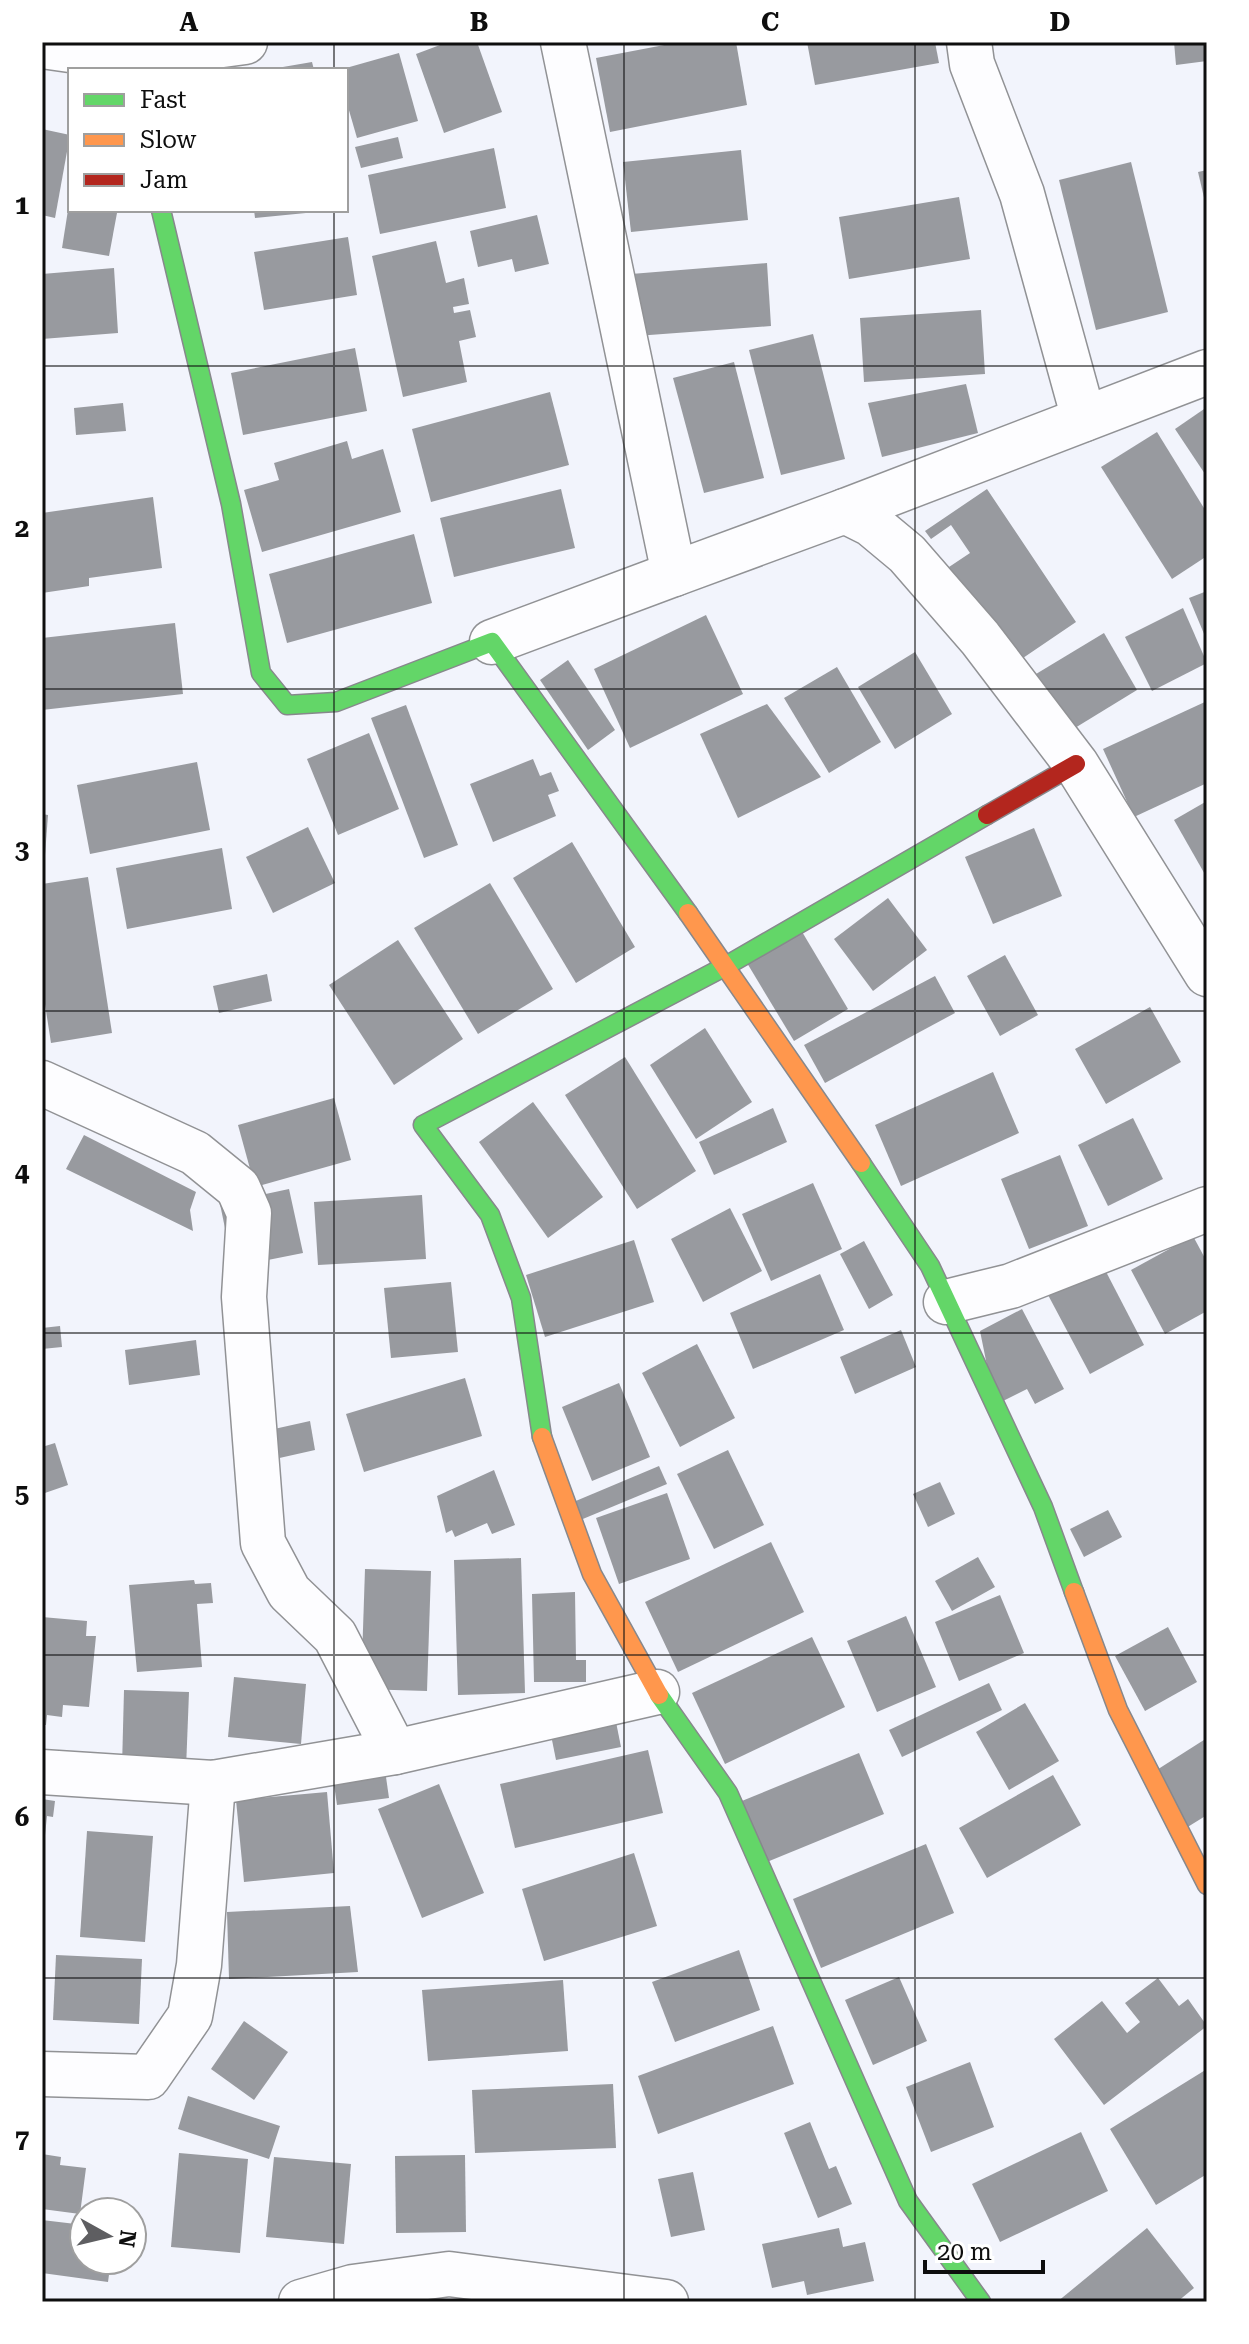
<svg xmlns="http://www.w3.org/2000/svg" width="1249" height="2344" font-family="'Roboto Serif',serif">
  <rect width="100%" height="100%" fill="#f2f4fc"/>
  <g fill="#989a9f">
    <path d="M448 42H477L502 112 444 133 416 54Z"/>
    <path d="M680 42H736L747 105 610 132 596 58Z"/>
    <path d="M807 42H935L939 63 815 85Z"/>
    <path d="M1174 42H1207V61L1176 65Z"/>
    <path d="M399 53 418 121 357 138 346 100V68Z"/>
    <path d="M312 62 314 70H277V68Z"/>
    <path d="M42 129 70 135 55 218 42 215Z"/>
    <path d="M398 137 403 158 361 168 355 147Z"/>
    <path d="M494 148 506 208 380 234 368 175Z"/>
    <path d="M741 150 748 220 631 232 623 162Z"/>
    <path d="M1131 162 1168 312 1096 330 1059 180Z"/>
    <path d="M1207 170V205L1206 206 1198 172Z"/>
    <path d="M959 197 970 259 849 279 839 217Z"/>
    <path d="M68 210 117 213 109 256 62 248Z"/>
    <path d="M254 210H316V212L255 218Z"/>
    <path d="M537 215 549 264 515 272 512 259 478 267 470 231Z"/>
    <path d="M348 237 357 295 264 310 254 252Z"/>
    <path d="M436 241 446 283 464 278 469 304 453 307 454 313 470 310 476 337 459 341 467 382 403 397 372 256Z"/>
    <path d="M767 263 771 326 636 336 631 274Z"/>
    <path d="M114 268 118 333 42 339V274Z"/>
    <path d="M981 310 985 374 864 382 860 318Z"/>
    <path d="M813 334 845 459 781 475 749 350Z"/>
    <path d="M355 348 367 411 243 435 231 373Z"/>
    <path d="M734 362 764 478 704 493 673 378Z"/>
    <path d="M966 384 978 433 882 457 868 403Z"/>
    <path d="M550 392 569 465 431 502 412 429Z"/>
    <path d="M123 403 126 431 76 435 74 408Z"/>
    <path d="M1207 407V477L1175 429Z"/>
    <path d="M1157 432 1207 513V556L1172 579 1101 467Z"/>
    <path d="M347 441 352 459 383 449 401 512 262 552 244 490 279 480 274 463Z"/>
    <path d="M561 489 575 548 454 577 440 518Z"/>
    <path d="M987 489 1076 622 1007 669 949 567 970 553 951 525 931 539 925 531Z"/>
    <path d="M153 497 162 568 89 578V586L42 593V513Z"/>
    <path d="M414 534 432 603 287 643 269 574Z"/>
    <path d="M1207 591V641L1189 598Z"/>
    <path d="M1183 608 1207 663 1152 691 1125 637Z"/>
    <path d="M706 615 743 694 630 748 594 669Z"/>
    <path d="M175 623 183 694 42 710V638Z"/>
    <path d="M1104 633 1137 690 1070 731 1036 674Z"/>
    <path d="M915 652 952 714 895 749 858 687Z"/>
    <path d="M568 660 615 730 588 750 540 680Z"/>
    <path d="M837 667 881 742 829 773 784 698Z"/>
    <path d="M1207 701V783L1134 817 1103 749Z"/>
    <path d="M767 704 821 777 738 818 700 734Z"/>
    <path d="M406 705 458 845 424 858 371 718Z"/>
    <path d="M369 733 399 809 338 835 307 759Z"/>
    <path d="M533 759 540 776 551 772 559 791 548 795 556 816 493 842 470 784Z"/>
    <path d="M197 762 210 830 90 854 77 785Z"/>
    <path d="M1207 801V878L1174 820Z"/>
    <path d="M42 814 48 815 45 855 42 854Z"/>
    <path d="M308 827 335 883 273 913 246 857Z"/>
    <path d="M1034 828 1062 896 993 924 965 857Z"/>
    <path d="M572 842 635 947 576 983 513 878Z"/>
    <path d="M222 848 232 909 127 929 116 868Z"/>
    <path d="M88 877 112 1033 51 1043 42 985V884Z"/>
    <path d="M490 883 553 989 478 1034 414 928Z"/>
    <path d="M888 898 927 950 873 991 834 939Z"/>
    <path d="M798 925 848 1009 794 1041 744 958Z"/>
    <path d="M398 940 463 1039 394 1085 329 985Z"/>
    <path d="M1005 955 1038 1015 1000 1036 967 976Z"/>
    <path d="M267 974 272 1001 219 1013 213 986Z"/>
    <path d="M935 976 955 1013 825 1083 804 1045Z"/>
    <path d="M1150 1007 1181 1062 1106 1104 1075 1049Z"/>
    <path d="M705 1028 752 1102 696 1139 650 1065Z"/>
    <path d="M625 1057 696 1171 637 1209 565 1095Z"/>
    <path d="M993 1072 1019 1133 901 1186 875 1125Z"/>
    <path d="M334 1098 351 1160 255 1187 238 1125Z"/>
    <path d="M533 1102 603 1197 548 1238 479 1142Z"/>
    <path d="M773 1108 787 1142 714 1175 699 1142Z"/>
    <path d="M1133 1118 1163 1179 1108 1206 1078 1145Z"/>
    <path d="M84 1135 196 1192 190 1210 193 1231 66 1169Z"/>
    <path d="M1060 1155 1088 1226 1029 1249 1001 1179Z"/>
    <path d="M813 1183 842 1249 771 1281 742 1214Z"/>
    <path d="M289 1189 303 1253 233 1267 220 1204Z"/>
    <path d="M422 1195 426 1259 318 1265 314 1202Z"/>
    <path d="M730 1208 762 1271 703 1302 671 1239Z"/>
    <path d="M1193 1236 1207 1262V1311L1165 1334 1131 1270Z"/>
    <path d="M634 1240 654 1302 545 1337 526 1275Z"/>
    <path d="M864 1241 893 1295 869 1309 840 1254Z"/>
    <path d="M1102 1264 1144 1345 1090 1374 1047 1293Z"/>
    <path d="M820 1274 844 1330 753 1369 730 1313Z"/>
    <path d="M451 1282 458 1352 391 1358 384 1288Z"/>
    <path d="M1022 1309 1064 1389 1035 1404 1027 1389 995 1405 980 1331Z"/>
    <path d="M60 1326 62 1347 42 1349V1328Z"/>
    <path d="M901 1330 916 1367 855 1394 840 1357Z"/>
    <path d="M196 1340 200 1375 129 1385 125 1350Z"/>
    <path d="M697 1344 735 1418 680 1447 642 1373Z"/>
    <path d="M465 1378 482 1436 364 1472 346 1414Z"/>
    <path d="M619 1383 650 1457 592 1481 562 1407Z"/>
    <path d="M310 1421 315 1450 244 1466 238 1437Z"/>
    <path d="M55 1443 68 1485 42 1494V1447Z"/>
    <path d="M728 1450 764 1525 714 1549 677 1474Z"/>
    <path d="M659 1466 667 1484 578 1521 571 1503Z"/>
    <path d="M494 1470 515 1525 492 1534 487 1523 455 1537 452 1530 446 1533 437 1496Z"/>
    <path d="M940 1482 955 1514 928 1527 913 1494Z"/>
    <path d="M667 1493 690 1559 619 1584 596 1518Z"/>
    <path d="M1108 1510 1122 1537 1084 1557 1070 1529Z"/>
    <path d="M771 1542 804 1612 678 1672 645 1602Z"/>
    <path d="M978 1557 995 1587 952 1611 935 1581Z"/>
    <path d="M521 1558 525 1693 458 1695 454 1560Z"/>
    <path d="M365 1569 431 1571 427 1691 361 1689Z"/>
    <path d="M194 1580 195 1584 211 1583 213 1603 197 1604 202 1667 137 1672 129 1585Z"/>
    <path d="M575 1592 576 1660H586V1682H534L532 1594Z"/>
    <path d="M1000 1595 1024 1653 959 1681 935 1622Z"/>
    <path d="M906 1616 936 1687 877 1712 847 1641Z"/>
    <path d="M42 1617 87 1621 86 1636H96L89 1707 63 1705 62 1717 47 1715 46 1725H42Z"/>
    <path d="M1168 1627 1197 1682 1145 1711 1115 1656Z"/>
    <path d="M812 1637 845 1707 725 1764 692 1693Z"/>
    <path d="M234 1677 306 1684 301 1744 228 1737Z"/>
    <path d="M989 1683 1002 1710 902 1757 889 1730Z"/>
    <path d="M124 1690 189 1692 186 1769 122 1767Z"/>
    <path d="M1025 1703 1059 1761 1009 1790 976 1732Z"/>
    <path d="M616 1722 621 1747 556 1760 551 1735Z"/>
    <path d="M1207 1738V1815L1186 1828 1152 1773Z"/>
    <path d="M648 1750 663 1813 515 1848 500 1784Z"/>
    <path d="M859 1753 884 1814 757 1866 732 1805Z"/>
    <path d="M385 1770 389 1798 337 1805 333 1778Z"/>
    <path d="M1053 1775 1081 1825 987 1878 959 1828Z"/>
    <path d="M439 1784 484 1893 422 1918 378 1809Z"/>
    <path d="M327 1792 334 1873 244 1882 236 1800Z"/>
    <path d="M42 1799 55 1801 53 1817 47 1816 45 1835Z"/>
    <path d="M87 1831 153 1836 145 1942 80 1937Z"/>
    <path d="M926 1844 954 1913 821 1968 793 1899Z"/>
    <path d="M634 1853 657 1926 544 1961 522 1889Z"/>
    <path d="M350 1906 358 1972 229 1979 227 1912Z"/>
    <path d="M739 1950 760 2010 675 2042 652 1982Z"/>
    <path d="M56 1955 142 1959 139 2024 53 2020Z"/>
    <path d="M899 1977 927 2041 873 2065 845 2000Z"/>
    <path d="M1158 1978 1179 2006 1188 1999 1207 2026 1104 2105 1054 2039 1102 2001 1127 2033 1140 2022 1125 2003Z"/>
    <path d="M563 1980 568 2051 428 2061 422 1990Z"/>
    <path d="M244 2021 288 2052 254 2100 211 2069Z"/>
    <path d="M773 2026 794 2084 658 2134 638 2076Z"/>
    <path d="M970 2062 994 2127 931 2152 906 2087Z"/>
    <path d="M1207 2069V2174L1156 2205 1110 2129Z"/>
    <path d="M613 2084 616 2148 475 2153 472 2090Z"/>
    <path d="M188 2096 280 2126 269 2159 178 2129Z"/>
    <path d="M810 2122 829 2169 836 2166 852 2204 818 2218 784 2133Z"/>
    <path d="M1081 2132 1108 2191 1000 2242 972 2184Z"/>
    <path d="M179 2153 248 2159 240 2253 171 2247Z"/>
    <path d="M42 2154 61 2157 60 2165 86 2168 80 2214 42 2209Z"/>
    <path d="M465 2155 466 2232 396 2233 395 2156Z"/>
    <path d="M274 2157 351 2164 344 2244 266 2237Z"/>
    <path d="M693 2172 705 2230 671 2237 658 2179Z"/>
    <path d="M42 2220 84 2225V2260H111L108 2282 42 2273Z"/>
    <path d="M839 2228 843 2247 865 2242 874 2281 807 2295 804 2281 772 2288 762 2244Z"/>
    <path d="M1147 2228 1194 2288 1177 2302H1057Z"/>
  </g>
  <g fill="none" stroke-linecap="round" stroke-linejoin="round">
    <defs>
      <g id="street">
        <path d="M563 42 674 574 845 511 871 524 907 554 980 638 1076 764 1207 974"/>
        <path d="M969 42 972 64 1022 194 1084 419"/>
        <path d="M42 46 126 58 245 42"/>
        <path d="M845 511 1207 372"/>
        <path d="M492 642 674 574"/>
        <path d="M42 1083 195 1153 238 1188 249 1213 244 1297 263 1543 289 1592 335 1636 395 1752"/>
        <path d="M946 1302 1011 1286 1207 1209"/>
        <path d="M42 1772 213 1783 395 1752 657 1692"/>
        <path d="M42 2074 148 2077 190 2016 199 1965 213 1783"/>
        <path d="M301 2302 353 2287 449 2274 666 2302"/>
      </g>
      <g id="fast">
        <path d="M161 210 231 504 261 673 287 705 336 702 492 642 688 913"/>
        <path d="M861 1163 930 1266 1043 1507 1074 1592"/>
        <path d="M542 1437 521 1298 490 1215 423 1125 724 967 987 815"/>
        <path d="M659 1695 728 1793 908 2201 981 2302"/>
      </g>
      <g id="slow">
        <path d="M688 913 861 1163"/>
        <path d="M542 1437 592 1574 659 1695"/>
        <path d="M1074 1592 1118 1710 1207 1885"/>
      </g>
      <path id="jam" d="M987 815 1076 764"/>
    </defs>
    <use href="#street" stroke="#919295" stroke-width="47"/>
    <use href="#fast" stroke="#87888c" stroke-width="21"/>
    <use href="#slow" stroke="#87888c" stroke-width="21"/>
    <use href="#jam" stroke="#87888c" stroke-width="21"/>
    <use href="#street" stroke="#fdfdff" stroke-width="44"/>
    <use href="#fast" stroke="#63d668" stroke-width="18"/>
    <use href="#slow" stroke="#ff974d" stroke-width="18"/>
    <use href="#jam" stroke="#b3261e" stroke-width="18"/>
  </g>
  <path fill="none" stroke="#0e0e0e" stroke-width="2" stroke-opacity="0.55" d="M334 42V70M624 42V2302M915 42V2302M334 210V2302M42 366H1207M42 689H1207M42 1011H1207M42 1333H1207M42 1655H1207M42 1978H1207"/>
  <rect width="1249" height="2344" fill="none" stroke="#ffffff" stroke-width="88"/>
  <rect x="68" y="68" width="280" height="144" fill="#ffffff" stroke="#9f9f9f" stroke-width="2"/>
  <rect x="84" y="94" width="40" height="12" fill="#63d668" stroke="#9f9f9f" stroke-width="2"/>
  <text x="140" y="108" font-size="24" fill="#0e0e0e">Fast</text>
  <rect x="84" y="134" width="40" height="12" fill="#ff974d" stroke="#9f9f9f" stroke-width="2"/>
  <text x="140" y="148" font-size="24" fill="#0e0e0e">Slow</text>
  <rect x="84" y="174" width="40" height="12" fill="#b3261e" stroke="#9f9f9f" stroke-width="2"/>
  <text x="140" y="188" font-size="24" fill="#0e0e0e">Jam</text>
  <g transform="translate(108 2236) rotate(98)"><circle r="38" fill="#ffffff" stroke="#9f9f9f" stroke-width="2"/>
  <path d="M0-6L14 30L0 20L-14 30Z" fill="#5e5e61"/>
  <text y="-12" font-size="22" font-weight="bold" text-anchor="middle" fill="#0e0e0e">N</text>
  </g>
  <path d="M925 2260v12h118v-12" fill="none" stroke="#0e0e0e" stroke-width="4"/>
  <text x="937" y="2260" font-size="24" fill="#0e0e0e" stroke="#ffffff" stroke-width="6" paint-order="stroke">20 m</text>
  <rect x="44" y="44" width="1161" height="2256" fill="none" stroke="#0e0e0e" stroke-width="3"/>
  <g font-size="26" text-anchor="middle" font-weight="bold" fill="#0e0e0e">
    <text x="189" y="31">A</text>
    <text x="479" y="31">B</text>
    <text x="770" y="31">C</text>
    <text x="1060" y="31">D</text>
    <text x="22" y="214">1</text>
    <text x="22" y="537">2</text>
    <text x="22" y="859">3</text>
    <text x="22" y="1181">4</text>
    <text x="22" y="1503">5</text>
    <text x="22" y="1826">6</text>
    <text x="22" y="2148">7</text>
  </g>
</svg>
